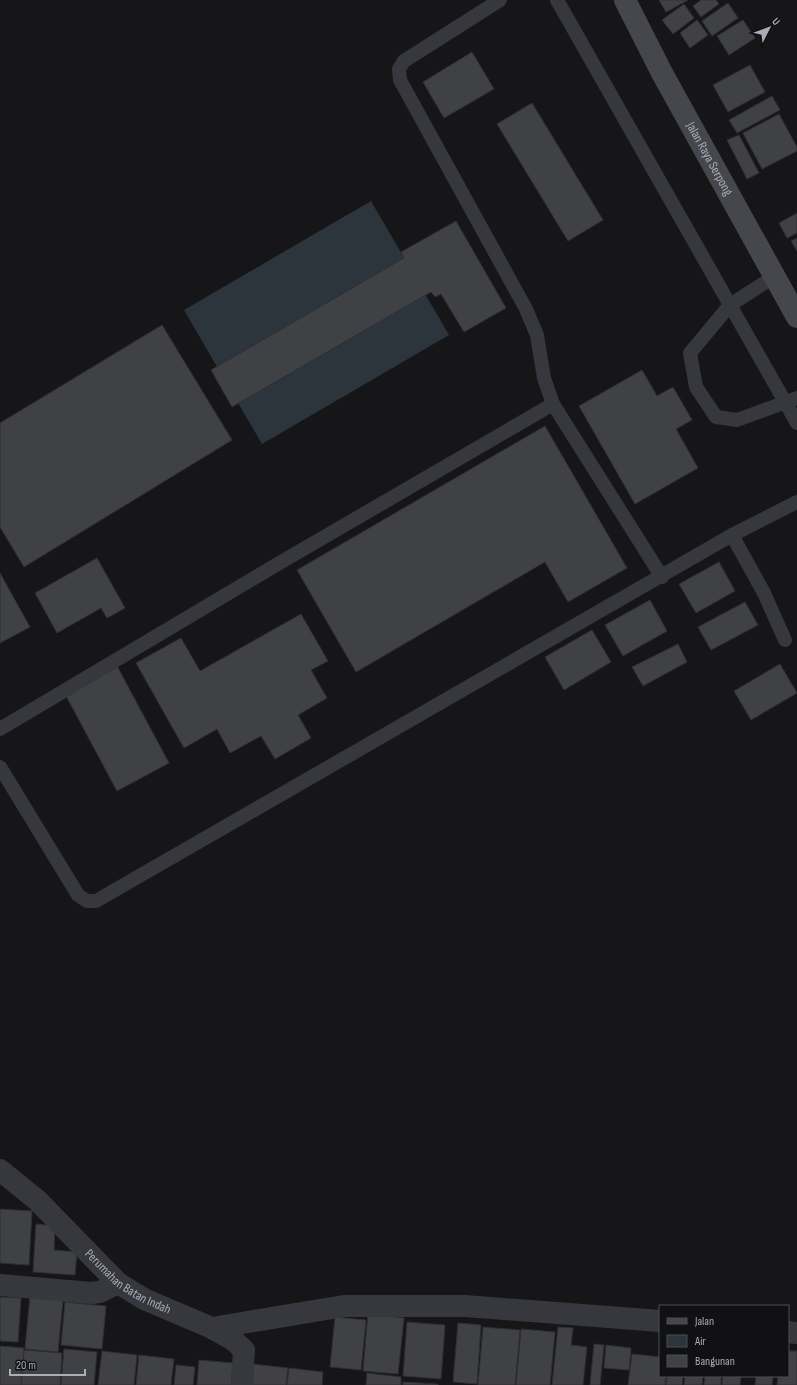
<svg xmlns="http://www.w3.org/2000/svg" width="797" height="1385" font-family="'Sofia Sans Condensed',sans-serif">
  <rect width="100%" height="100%" fill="#161618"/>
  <path fill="#2c353c" d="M371 201 449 335 262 444 184 310Z"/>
  <g fill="#404145" stroke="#303034">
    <path d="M659 0H688L666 12Z"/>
    <path d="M701 0H716L719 4 701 17 693 6Z"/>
    <path d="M728 3 738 18 712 36 702 21Z"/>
    <path d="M684 4 694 18 673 34 662 20Z"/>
    <path d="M697 20 708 35 690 48 680 33Z"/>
    <path d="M743 20 755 38 729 55 717 36Z"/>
    <path d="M472 52 494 89 444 118 423 82Z"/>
    <path d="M750 65 765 92 728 112 713 85Z"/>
    <path d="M772 96 780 110 737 133 729 120Z"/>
    <path d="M532 103 603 220 568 241 497 124Z"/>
    <path d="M779 114 797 147V151L762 169 743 133Z"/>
    <path d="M739 135 759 173 747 179 727 140Z"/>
    <path d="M797 213V233L787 238 779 223Z"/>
    <path d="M456 221 506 308 464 332 441 294 435 297 431 292 232 407 211 370 404 258 401 252Z"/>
    <path d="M797 238V251L791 241Z"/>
    <path d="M162 325 232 440 24 567 0 527V423Z"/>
    <path d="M642 370 657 396 673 387 692 420 676 429 698 468 635 504 579 406Z"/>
    <path d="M545 426 627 568 568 602 545 562 356 672 297 570Z"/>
    <path d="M97 558 125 608 107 618 101 608 57 633 35 593Z"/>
    <path d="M719 562 735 591 696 613 679 584Z"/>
    <path d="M0 573 30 627 0 643Z"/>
    <path d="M650 600 667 631 623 656 605 625Z"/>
    <path d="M745 602 758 625 711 650 698 627Z"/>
    <path d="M301 614 328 661 311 670 327 698 298 715 311 738 275 759 261 736 230 753 217 729 184 748 136 663 181 638 200 671Z"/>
    <path d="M592 630 611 662 564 690 545 657Z"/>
    <path d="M678 644 687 662 643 686 632 667Z"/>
    <path d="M780 664 797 693 751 720 734 691Z"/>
    <path d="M117 666 169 763 117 791 65 694Z"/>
    <path d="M0 1209 32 1211 29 1265 0 1263Z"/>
    <path d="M36 1224 55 1226 54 1250 77 1252 75 1275 33 1272Z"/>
    <path d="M30 1296 63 1300 58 1352 25 1349Z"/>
    <path d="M0 1297 21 1298 18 1342 0 1341Z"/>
    <path d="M65 1302 106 1306 102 1349 61 1345Z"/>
    <path d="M368 1314 404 1318 398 1374 363 1371Z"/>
    <path d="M335 1317 366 1320 361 1370 330 1367Z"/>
    <path d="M407 1322 445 1325 441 1379 403 1376Z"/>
    <path d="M458 1323 481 1325 477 1384 453 1382Z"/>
    <path d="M483 1327 520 1330 515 1385H478Z"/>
    <path d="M558 1327 573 1328 571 1345 587 1347 583 1385H552Z"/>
    <path d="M521 1329 555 1332 550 1385H516Z"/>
    <path d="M594 1344 604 1345 600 1385H590Z"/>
    <path d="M606 1345 631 1348 629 1370 604 1368Z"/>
    <path d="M0 1346 24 1348 21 1385H0Z"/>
    <path d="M64 1349 97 1352 94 1385H61Z"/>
    <path d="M24 1350 62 1353 60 1385H21Z"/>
    <path d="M102 1351 137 1355 134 1385H98Z"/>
    <path d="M788 1351H797V1385H777L778 1376H788Z"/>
    <path d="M632 1354 660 1357V1376H666L665 1385H628Z"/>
    <path d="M139 1355 174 1359 171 1385H136Z"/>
    <path d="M199 1360 233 1363 231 1385H197Z"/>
    <path d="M252 1364 288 1368 286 1385H249Z"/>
    <path d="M176 1365 195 1367 193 1385H174Z"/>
    <path d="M289 1368 323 1372 322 1385H287Z"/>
    <path d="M367 1373 401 1377V1385H366Z"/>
    <path d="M667 1376H683L682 1385H666Z"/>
    <path d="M685 1376H703L702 1385H684Z"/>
    <path d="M705 1376H721V1385H704Z"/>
    <path d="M723 1376H741L740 1385H722Z"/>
    <path d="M756 1376H773L772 1385H755Z"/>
    <path d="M403 1382 438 1384V1385H403Z"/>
  </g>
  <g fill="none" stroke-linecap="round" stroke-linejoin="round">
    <g stroke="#37383d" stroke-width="14">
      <path d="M557 0 797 423"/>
      <path d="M775 276 730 305 690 353 696 387 716 417 737 420 797 398"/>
      <path d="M553 404 662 577"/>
      <path d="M732 535 764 593 785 640"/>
      <path d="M0 729 276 565 553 404 544 378 537 335 526 309 400 80 399 69 404 61 500 0"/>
      <path d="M0 767 78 895 87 901H96L732 535 797 502"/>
    </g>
    <g stroke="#37383d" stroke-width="22">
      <path id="s1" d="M0 1170 37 1200 118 1283 144 1299 212 1328 232 1339 244 1350 242 1385"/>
      <path d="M0 1285 91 1293 100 1292 118 1283"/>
      <path d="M212 1328 344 1306H465L660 1321"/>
      <path d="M788 1332 797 1333"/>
    </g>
    <path stroke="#45474d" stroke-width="22" id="s2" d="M625 0 662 73 797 317"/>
  </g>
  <g text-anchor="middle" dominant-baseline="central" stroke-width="4" stroke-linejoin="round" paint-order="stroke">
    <g font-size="13" fill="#a8adb8" stroke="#111113">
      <text stroke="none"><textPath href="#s2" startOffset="180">Jalan Raya Serpong</textPath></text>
      <text stroke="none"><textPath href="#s1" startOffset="171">Perumahan Batan Indah</textPath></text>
    </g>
  </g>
  <rect x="659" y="1305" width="130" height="72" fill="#111113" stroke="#4d4f55"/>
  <rect x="667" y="1318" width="20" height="6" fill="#45474d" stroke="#4d4f55"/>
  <text x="695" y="1325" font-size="12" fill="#a8adb8">Jalan</text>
  <rect x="667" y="1335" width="20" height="12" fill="#2c353c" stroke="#4d4f55"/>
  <text x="695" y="1345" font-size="12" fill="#a8adb8">Air</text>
  <rect x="667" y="1355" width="20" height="12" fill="#404145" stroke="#4d4f55"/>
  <text x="695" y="1365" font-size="12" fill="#a8adb8">Bangunan</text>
  <g transform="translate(769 28) rotate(48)" stroke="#111113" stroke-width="3" paint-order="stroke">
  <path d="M0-3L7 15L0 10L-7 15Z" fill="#a8adb8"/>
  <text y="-6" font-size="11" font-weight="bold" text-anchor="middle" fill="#a8adb8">U</text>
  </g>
  <path d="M10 1369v6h75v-6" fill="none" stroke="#a8adb8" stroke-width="2"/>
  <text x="16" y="1369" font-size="12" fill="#a8adb8" stroke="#111113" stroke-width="3" paint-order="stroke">20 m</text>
</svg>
